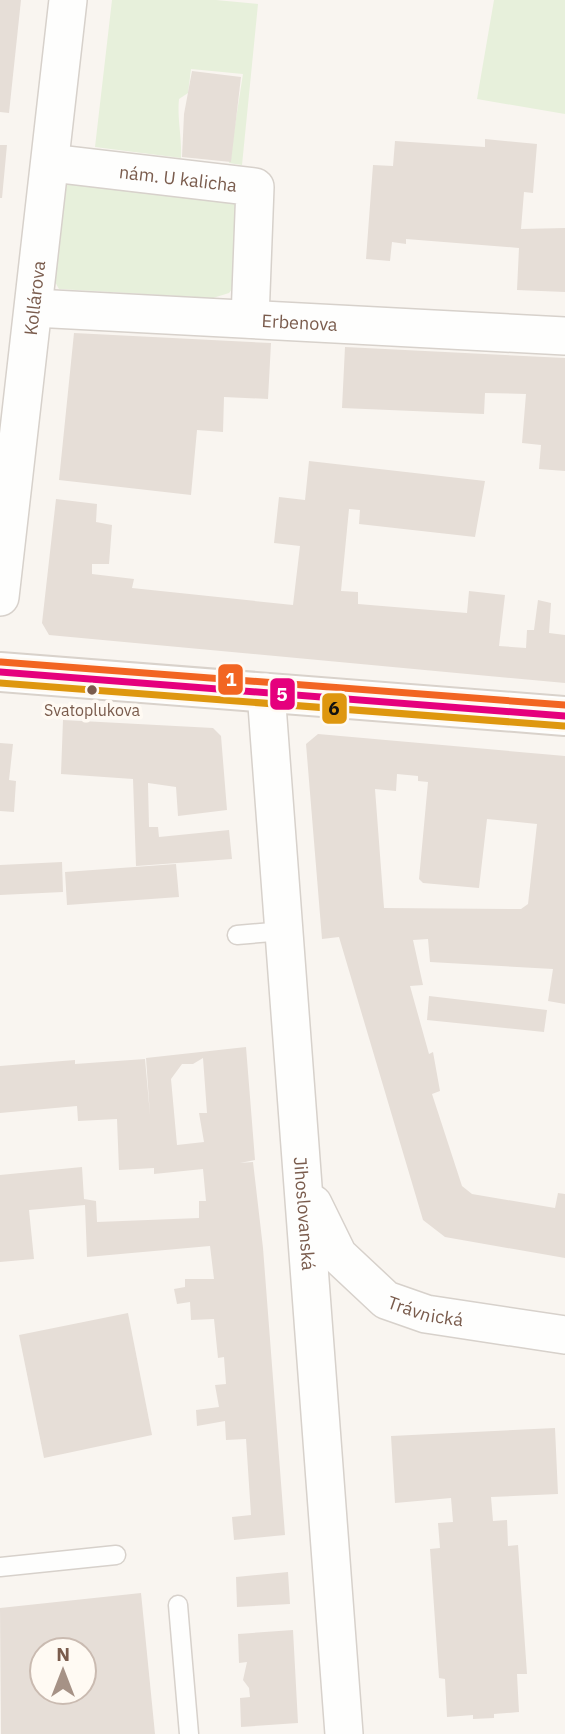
<svg xmlns="http://www.w3.org/2000/svg" width="565" height="1734" font-family="'IBM Plex Sans',sans-serif">
  <rect width="100%" height="100%" fill="#f9f5f0"/>
  <g fill="#e7f0db">
    <path d="M112 0H216L258 4 242 165 229 163 243 74 191 69 188 93 179 99C177 120 182 136 181 158L95 147Z"/>
    <path d="M494 0H565V114L477 99Z"/>
    <path d="M68 181 233 200 243 215 238 281 229 293 213 298 59 289 54 280 64 187Z"/>
  </g>
  <g fill="#e6ded7" fill-rule="evenodd">
    <path d="M0 0H21L9 113 0 112Z"/>
    <path d="M192 71 241 77 231 162 182 157 184 114Z"/>
    <path d="M485 139 537 144 533 193 524 192 521 229 565 228V292L517 290 519 248 406 239V244L392 242 390 261 366 259 373 165 393 166 395 141 485 147Z"/>
    <path d="M0 145H7L2 198H0Z"/>
    <path d="M74 333 271 343 268 399 224 397 223 432 197 430 191 495 59 480Z"/>
    <path d="M345 347 565 358V471L539 469 541 445 522 443 526 394 485 393 484 414 342 408Z"/>
    <path d="M309 461 485 481 475 537 359 524 360 510 349 509 341 591 358 592V604L467 613 469 591 505 595 499 646 526 648 527 630H534L538 600 551 603 549 633 565 635V683L49 635 42 623 56 499 97 504 96 522 112 525 109 564H92V574L134 579 132 588 293 605 300 546 274 543 279 497 305 500Z"/>
    <path d="M63 720 213 728 221 736 227 810 178 816 176 787 148 783 149 827H158L159 837 229 830 232 859 136 866 133 779 61 774Z"/>
    <path d="M318 734 565 756V1004L548 1001 553 969 430 962 428 939 413 940 423 985 410 986 429 1054 433 1052 440 1091 432 1094 462 1186 472 1194 555 1208 558 1193 565 1194V1258L445 1237 423 1220 339 937 322 939 306 744ZM397 774 418 776V781L428 782 419 879 423 883 479 888 487 819 537 824 528 904 521 909 384 908 375 789 396 791Z"/>
    <path d="M0 743 13 744 9 780 16 781 14 812 0 811Z"/>
    <path d="M62 862 63 892 0 895V865Z"/>
    <path d="M176 864 179 897 67 905 65 872Z"/>
    <path d="M429 996 547 1010 544 1032 427 1020Z"/>
    <path d="M246 1047 255 1160 240 1163 253 1162 263 1248 285 1535 234 1540 232 1517 251 1515 246 1439 226 1440 225 1421 197 1426 196 1410 219 1407 215 1385 226 1384 224 1357 218 1358 214 1319 191 1320 190 1302 177 1304 174 1289 185 1287V1279H214L210 1246 87 1257 85 1205 29 1210 34 1259 0 1262V1175L82 1167 84 1199 96 1201 97 1222 199 1218V1201H206L203 1169 154 1174V1168L119 1170 117 1119 78 1121 77 1106 0 1113V1066L75 1060V1064L145 1059 150 1115 146 1058ZM203 1058 207 1113H199L204 1142 177 1145 171 1079 182 1064H193Z"/>
    <path d="M128 1313 152 1435 44 1458 19 1335Z"/>
    <path d="M555 1428 558 1494 491 1497 493 1521 507 1520 508 1546 518 1545 527 1674H517L519 1712 494 1714V1718L473 1719V1715L447 1717 445 1679 439 1678 430 1549 440 1548 438 1523 453 1522 451 1498 395 1503 391 1436Z"/>
    <path d="M288 1572 290 1604 237 1607 236 1577Z"/>
    <path d="M141 1593 155 1734H1L0 1608ZM42 1650H84V1692H42Z"/>
    <path d="M293 1630 298 1723 241 1727 240 1698 250 1697 249 1688 243 1680 247 1662 239 1663 238 1634Z"/>
  </g>
  <g fill="none" stroke-linecap="round" stroke-linejoin="round">
    <defs>
      <g id="lane">
        <path d="M237 935 284 931"/>
        <path d="M0 1567 116 1555"/>
        <path d="M178 1605 189 1734"/>
      </g>
      <g id="street">
        <path id="s1" d="M51 163 255 187 250 319"/>
        <path id="s2" d="M34 308 565 336"/>
        <path id="s3" d="M0 597 68 0"/>
        <path id="s4" d="M266 692 344 1734"/>
        <path id="s5" d="M313 1204 338 1255 386 1300 426 1314 565 1335"/>
      </g>
      <path id="secondary" d="M0 672 565 716"/>
    </defs>
    <use href="#lane" stroke="#d7d1cb" stroke-width="21"/>
    <use href="#street" stroke="#d7d1cb" stroke-width="40"/>
    <use href="#secondary" stroke="#d9d2cb" stroke-width="42"/>
    <use href="#lane" stroke="#fefefd" stroke-width="18"/>
    <use href="#street" stroke="#fefefd" stroke-width="37"/>
    <use href="#secondary" stroke="#fefefd" stroke-width="38"/>
    <defs>
      <path id="bus-1" d="M0 672 565 716"/>
      <path id="bus-2" d="M0 683 564 726"/>
      <path id="bus-3" d="M1 662 565 705"/>
    </defs>
    <use href="#bus-1" stroke="#fffaf3" stroke-width="12"/>
    <use href="#bus-2" stroke="#fffaf3" stroke-width="12"/>
    <use href="#bus-3" stroke="#fffaf3" stroke-width="12"/>
    <use href="#bus-1" stroke="#e5007d" stroke-width="7"/>
    <use href="#bus-2" stroke="#de970f" stroke-width="7"/>
    <use href="#bus-3" stroke="#f26522" stroke-width="7"/>
  </g>
  <circle fill="#7a5c4d" stroke="#fffaf3" stroke-width="2.5" cx="92" cy="690" r="6"/>
  <g text-anchor="middle" dominant-baseline="central" stroke-width="7" stroke-linejoin="round" paint-order="stroke">
    <g font-size="16" fill="#7a5c4d" stroke="#fffaf3">
      <text x="92" y="710">Svatoplukova</text>
    </g>
    <g font-size="18" fill="#7a5c4d" stroke="#fffaf3">
      <text stroke="none"><textPath href="#s1" startOffset="128">nám. U kalicha</textPath></text>
      <text stroke="none"><textPath href="#s3" startOffset="301">Kollárova</textPath></text>
      <text stroke="none"><textPath href="#s2" startOffset="266">Erbenova</textPath></text>
      <text stroke="none"><textPath href="#s4" startOffset="523">Jihoslovanská</textPath></text>
      <text stroke="none"><textPath href="#s5" startOffset="164">Trávnická</textPath></text>
    </g>
  </g>
  <g stroke="#fffaf3" stroke-width="2.5">
    <rect x="217" y="663" width="27" height="33" rx="7" fill="#f26522"/>
    <rect x="269" y="677" width="27" height="34" rx="7" fill="#e5007d"/>
    <rect x="321" y="692" width="27" height="33" rx="7" fill="#de970f"/>
  </g>
  <g font-size="19" text-anchor="middle" font-weight="bold" fill="#fff">
    <text x="231" y="686">1</text>
    <text x="282" y="701">5</text>
  </g>
  <g font-size="19" text-anchor="middle" font-weight="bold" fill="#111">
    <text x="334" y="715">6</text>
  </g>
  <g transform="translate(63 1671)"><circle r="33" fill="#fffaf3" stroke="#cabbb1" stroke-width="2"/>
  <path d="M0-5L12 26L0 18L-12 26Z" fill="#a69286"/>
  <text y="-10" font-size="19" font-weight="bold" text-anchor="middle" fill="#7a5c4d">N</text>
  </g>
</svg>
